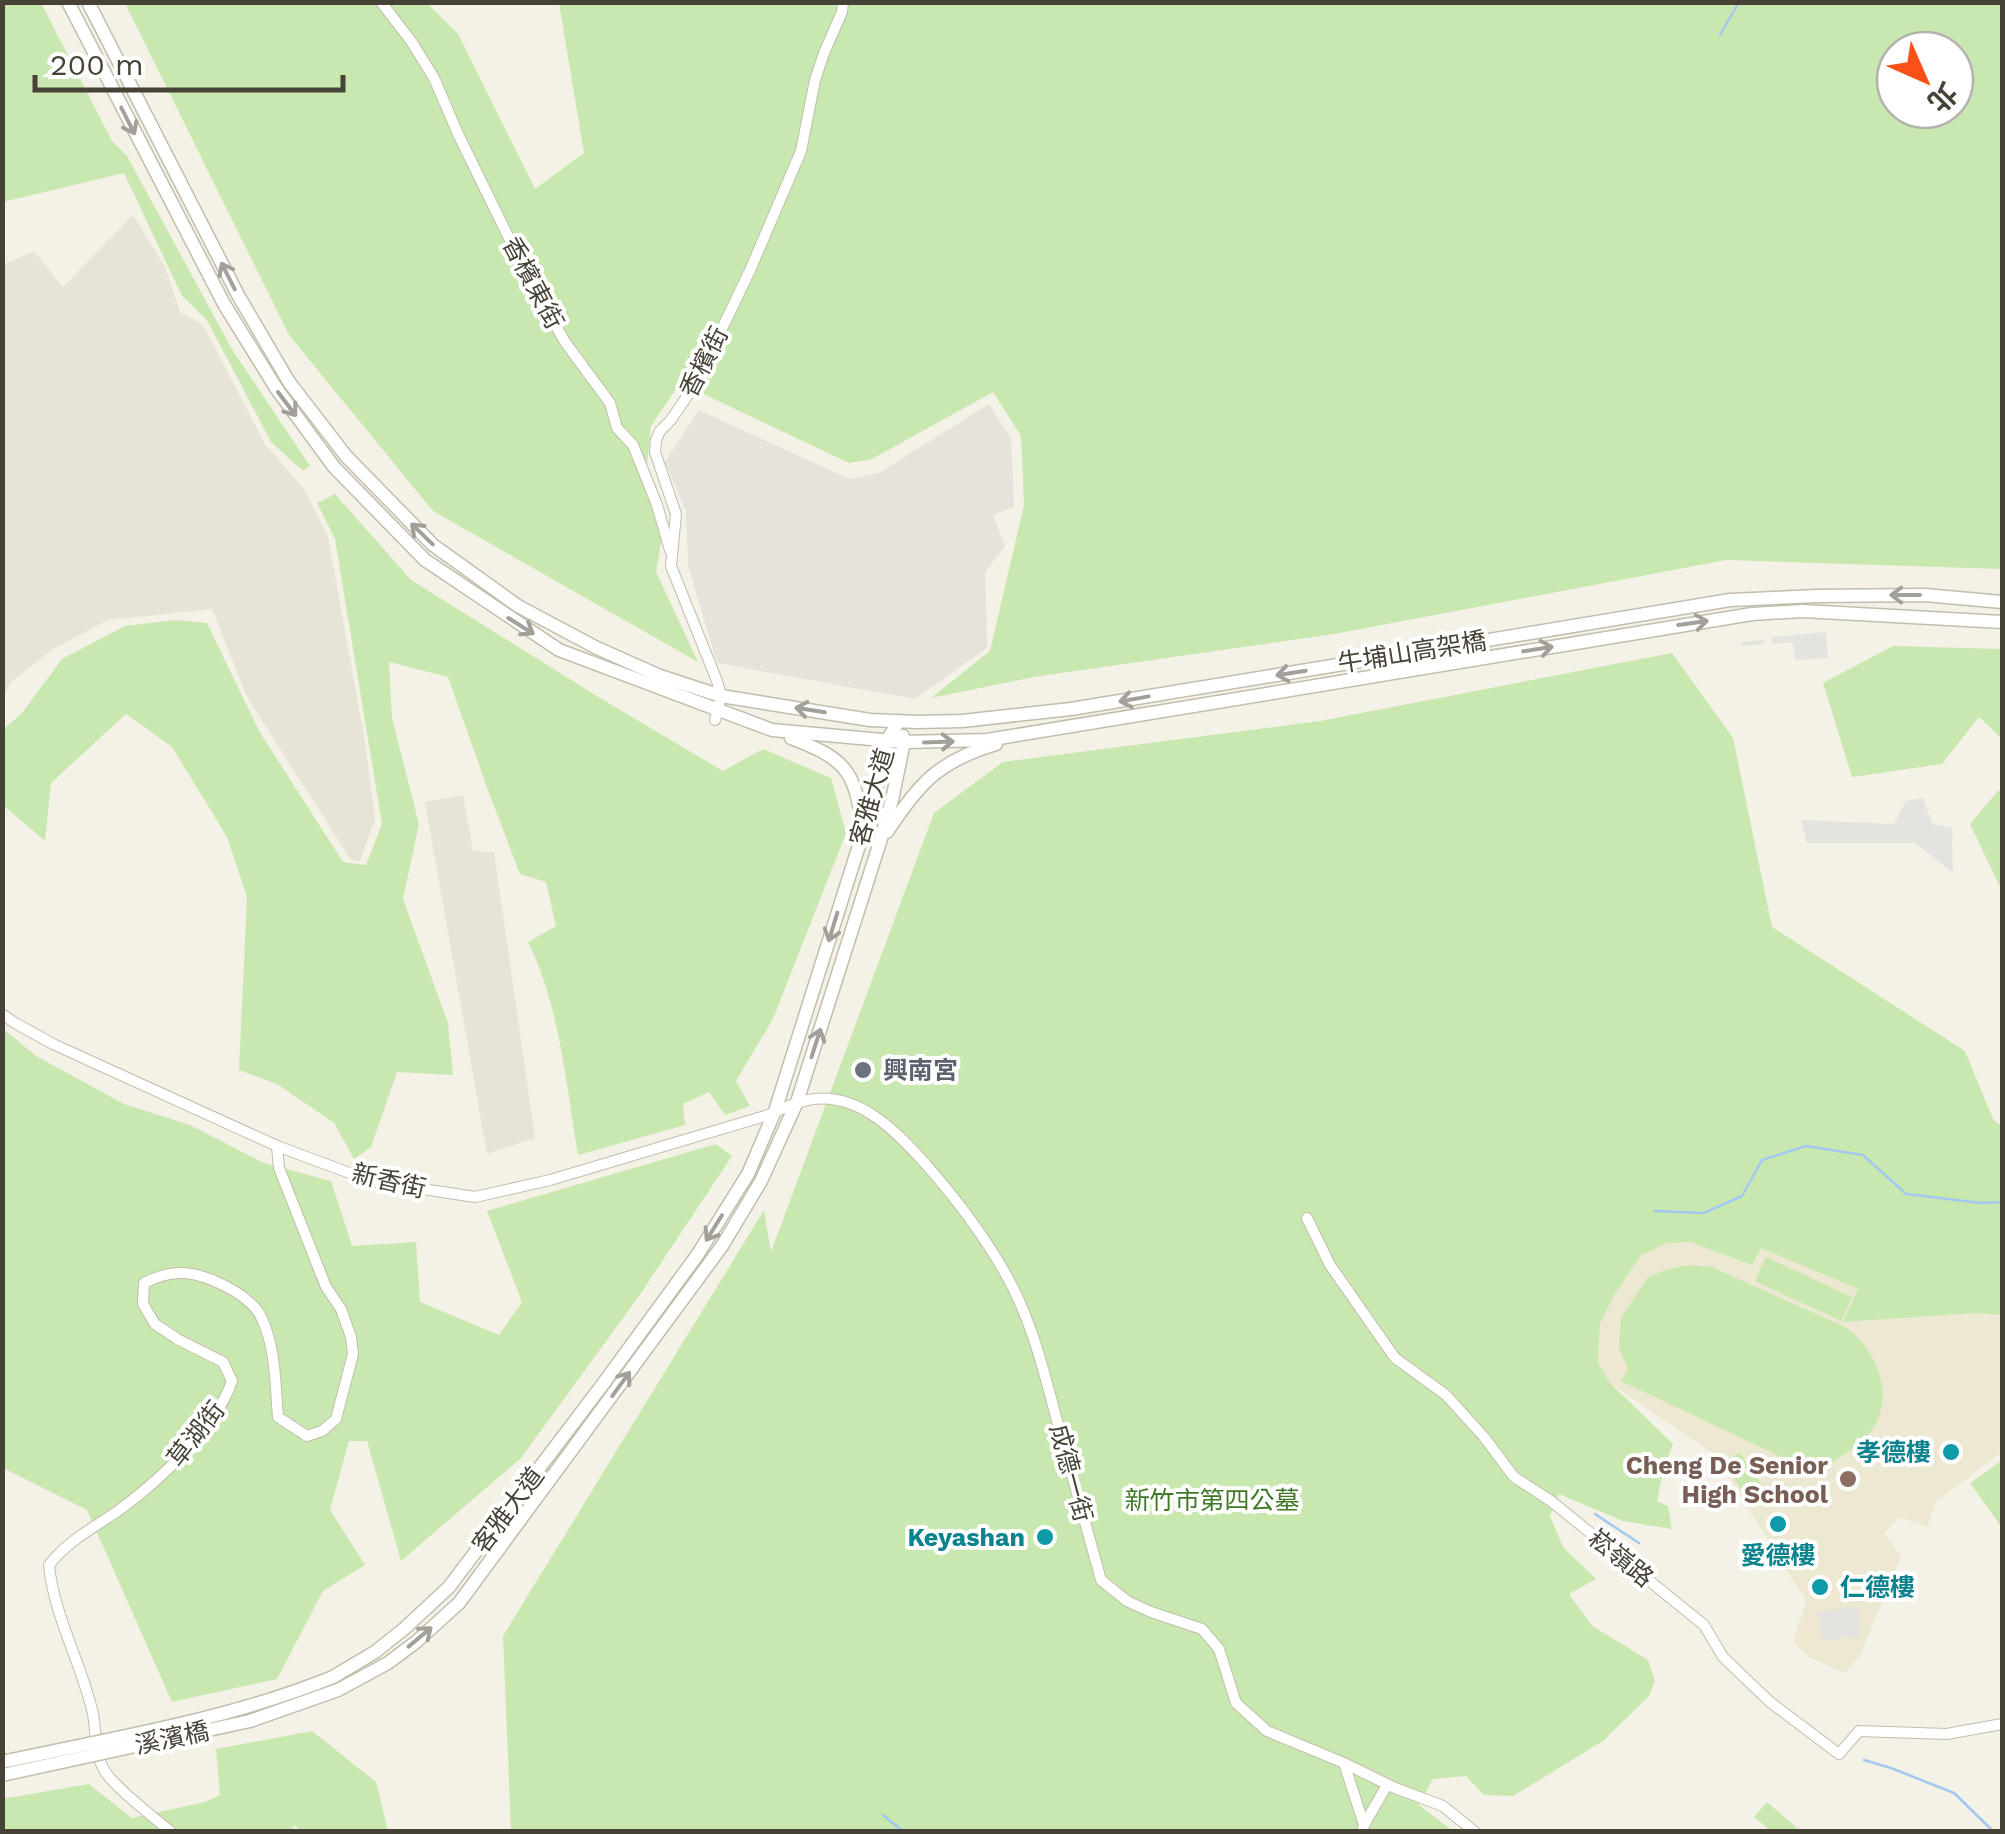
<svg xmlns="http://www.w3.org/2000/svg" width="2005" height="1834" font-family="'Work Sans','Noto Sans TC',sans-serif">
  <rect width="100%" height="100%" fill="#f4f1e7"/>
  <g fill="#e8e4d5">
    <path d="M133 215 165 267 180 312 203 325 265 444 304 489 328 537 365 742 375 819 360 861 351 860 247 697 212 609 108 620 55 648 11 682 3 696V265L34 251 63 287Z"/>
    <path d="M463 795 473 851 494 852 535 1138 487 1154 425 802Z"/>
  </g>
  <path fill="#e6e2dc" d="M989 404 1011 439 1014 507 993 515 1005 546 985 572 987 648 915 699 717 663 688 565 686 511 665 462 699 410 849 479 879 473Z"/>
  <path fill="#ede8d1" d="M1690 1242 1751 1265 1761 1248 1858 1289 1844 1322 1976 1313 2002 1315V1454L1996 1456 1936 1502 1927 1527 1900 1517 1884 1533 1901 1556 1860 1656 1844 1673 1809 1657 1793 1643 1806 1601 1715 1455 1610 1383 1598 1363 1600 1324 1614 1295 1641 1254 1667 1243Z"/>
  <g fill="#c9e8b0" fill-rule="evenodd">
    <path d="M803 2 825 5 827 2 2002 3V569L1726 560 1334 634 1034 677 931 698 990 651 1024 505 1021 436 993 392 872 459 849 463 680 383 651 426 647 465 666 514 656 572 698 662 433 511 289 335 125 3H427L458 34 535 189 584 153 559 3ZM1895 50H1955V110H1895Z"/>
    <path d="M2 3H41L112 141 127 156 233 351 310 466 303 471 271 442 207 320 182 296 124 173 3 202Z"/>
    <path d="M335 494 411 580 600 698 723 771 763 749 831 778 846 833 773 1019 736 1081 750 1106 725 1115 709 1092 683 1104 685 1125 578 1155C566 1084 560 1007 528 942L556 926 546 882 520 874 489 793 448 677 389 662 392 718 419 824 403 899 448 1023 453 1075 397 1072 371 1147 354 1159 334 1123 277 1084 239 1070 247 897 227 837 172 747 126 714 51 783 45 841 3 805V730L21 714 62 659 125 626 176 620 207 623 259 731 343 862 366 865 382 824 335 539 317 503Z"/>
    <path d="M1893 646 2002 649V739L1979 717 1942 764 1852 777 1823 683Z"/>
    <path d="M1672 653 1733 738 1772 927 1965 1051 1993 1119 2002 1127V1315L1976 1313 1843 1322 1858 1289 1761 1248 1752 1265 1690 1242 1667 1243 1641 1255 1614 1295 1600 1324 1598 1363 1610 1383 1673 1444 1663 1471 1657 1501 1668 1506 1672 1529 1623 1521 1559 1494 1550 1516 1563 1547 1596 1579 1569 1594 1592 1626 1648 1660 1655 1681 1649 1696 1603 1741 1513 1796 1484 1795 1466 1776 1433 1779 1419 1805 1453 1831H511L503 1636 764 1210 771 1252 934 813 1003 762 1320 721Z"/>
    <path d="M2002 790V891L1970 824 1998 791Z"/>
    <path d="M2 1028 36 1056 124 1104 190 1125 264 1163 331 1181 352 1246 416 1242 420 1302 499 1335 522 1302 487 1211 716 1144 732 1156 639 1296 521 1458 401 1561 367 1441H349L330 1510 365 1565 323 1591 277 1679 172 1702 87 1510 3 1468Z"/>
    <path d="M1766 1257 1852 1297 1841 1321 1755 1281Z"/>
    <path d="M1689 1265 1712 1267 1845 1327C1880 1352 1899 1405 1864 1439 1848 1455 1833 1456 1822 1476L1621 1381 1628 1369 1619 1348 1621 1318 1648 1277 1668 1269Z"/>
    <path d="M1739 1452 1766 1491 1750 1502 1723 1463Z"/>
    <path d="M2002 1460V1528L1970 1483Z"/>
    <path d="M312 1731 376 1782 388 1831H301L295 1825 290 1832 3 1831 2 1799 89 1784 132 1818 205 1802 220 1795 216 1749Z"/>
    <path d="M1767 1802 1797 1828 1794 1831H1771L1754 1817Z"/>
  </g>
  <g fill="#e5e3df">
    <path d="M1826 632 1828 658 1795 660 1793 642 1741 646 1742 642 1764 640V644H1772V637Z"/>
    <path d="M1923 798 1932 824 1952 828 1953 873 1915 843H1807L1801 820 1894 824 1906 801Z"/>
    <path d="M1858 1607 1861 1636 1822 1641 1818 1612Z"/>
  </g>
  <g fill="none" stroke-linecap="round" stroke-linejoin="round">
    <g stroke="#a3c9f1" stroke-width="2.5">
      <path d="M1720 35 1739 2"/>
      <path d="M1655 1211 1704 1213 1742 1196 1762 1160 1806 1146 1863 1155 1906 1194 1981 1203 2002 1202"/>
      <path d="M1595 1514 1639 1543"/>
      <path d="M1864 1760 1891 1768 1954 1793 1994 1832"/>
      <path d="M883 1815 904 1832"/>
    </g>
    <defs>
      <g id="minor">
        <path d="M381 2 411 41 434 78 458 134 529 279 565 342 610 403 617 428 633 445 657 505 670 550"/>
        <path d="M715 720 721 696 717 681 671 566 676 514 655 452 656 440 660 431 671 420 696 383 751 268 801 151 815 80 824 53 842 12 843 2"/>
        <path d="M2 1014 15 1023 53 1044 277 1146 371 1181 475 1197 550 1180 765 1116C780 1110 793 1103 808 1100 859 1090 899 1134 929 1168 957 1200 984 1236 1005 1273 1031 1318 1043 1368 1056 1417 1071 1471 1086 1526 1101 1580L1127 1601 1151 1612 1202 1629 1219 1649 1236 1703 1267 1731 1344 1763 1364 1825 1362 1832"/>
        <path d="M1307 1218 1330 1265 1395 1358 1446 1395 1484 1437 1514 1477 1551 1501 1704 1625 1723 1657 1770 1702 1839 1754 1859 1731 1947 1734 2002 1724"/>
        <path d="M1344 1763 1395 1788 1443 1806 1475 1832"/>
        <path d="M1364 1825 1387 1785"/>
        <path d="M171 1832C155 1818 111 1785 103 1768 95 1753 96 1731 93 1714 82 1664 54 1617 49 1565 69 1539 96 1527 122 1508 160 1480 217 1426 232 1381L223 1362 179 1340 155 1324 143 1304 144 1283C156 1277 167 1273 181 1273 205 1273 250 1294 261 1317 276 1347 275 1384 278 1417L307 1436 322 1431 336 1419 353 1354 351 1337 341 1309 326 1287 279 1168 277 1146"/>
      </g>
      <g id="tertiary">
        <path d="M68 2 224 304 276 388 334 467 425 560 559 650 772 730 904 742 987 740 1752 614 1803 611 2002 622"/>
        <path d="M88 2 238 295 289 382 346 456 433 545 518 606 597 648 660 676 721 696 870 720 918 722 962 721 1071 709 1730 600 1816 596 1925 595 2002 602"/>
        <path d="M791 738C843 758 856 769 862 827"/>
        <path d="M887 832C919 783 939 761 996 744"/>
        <path d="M333 1677 375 1652 405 1628 449 1587 603 1384 698 1254 748 1174 775 1111 874 798 887 740 899 721"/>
        <path d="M338 1690 388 1663 416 1642 459 1603 722 1246 761 1181 797 1102 880 842 892 800 904 742 903 736"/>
      </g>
    </defs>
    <use href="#minor" stroke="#c2bdac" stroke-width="12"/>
    <use href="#tertiary" stroke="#c2bdac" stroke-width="15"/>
    <use href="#minor" stroke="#fff" stroke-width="10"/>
    <use href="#tertiary" stroke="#fff" stroke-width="12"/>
    <defs>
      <g id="tertiary-bridge">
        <path d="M2 1762C113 1738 227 1720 333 1677"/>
        <path d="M2 1775 250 1721 338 1690"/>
      </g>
    </defs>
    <use href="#tertiary-bridge" stroke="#c2bdac" stroke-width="15" stroke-linecap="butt"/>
    <use href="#tertiary-bridge" stroke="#fff" stroke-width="12"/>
  </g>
  <defs><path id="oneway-shaft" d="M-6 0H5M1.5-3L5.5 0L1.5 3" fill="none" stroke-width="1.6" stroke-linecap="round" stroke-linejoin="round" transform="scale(2.5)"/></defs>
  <g stroke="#a3a09a">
    <use href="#oneway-shaft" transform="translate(128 121) rotate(63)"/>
    <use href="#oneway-shaft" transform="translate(228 276) rotate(-117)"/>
    <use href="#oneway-shaft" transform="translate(287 404) rotate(53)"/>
    <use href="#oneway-shaft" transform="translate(422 534) rotate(-136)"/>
    <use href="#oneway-shaft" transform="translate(1905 595) rotate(180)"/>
    <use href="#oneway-shaft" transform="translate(1693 623) rotate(-8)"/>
    <use href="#oneway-shaft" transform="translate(521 626) rotate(32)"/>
    <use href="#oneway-shaft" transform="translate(1538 649) rotate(-9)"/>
    <use href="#oneway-shaft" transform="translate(1291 673) rotate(171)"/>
    <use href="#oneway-shaft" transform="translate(1134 699) rotate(170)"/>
    <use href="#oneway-shaft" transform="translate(810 710) rotate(-171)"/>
    <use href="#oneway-shaft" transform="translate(939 742) rotate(-2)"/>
    <use href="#oneway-shaft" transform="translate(833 927) rotate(107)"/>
    <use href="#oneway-shaft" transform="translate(816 1043) rotate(-72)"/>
    <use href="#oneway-shaft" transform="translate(714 1228) rotate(122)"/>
    <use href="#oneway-shaft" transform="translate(621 1384) rotate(-54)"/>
    <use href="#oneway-shaft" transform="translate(420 1637) rotate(-40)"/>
  </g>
  <circle fill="#6b7280" stroke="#fff" stroke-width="4" cx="863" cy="1070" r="10"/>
  <g fill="#0f9aa8" stroke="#fff" stroke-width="4">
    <circle cx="1951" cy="1452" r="10"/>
    <circle cx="1778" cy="1524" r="10"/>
    <circle cx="1045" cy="1537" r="10"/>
    <circle cx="1820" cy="1587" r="10"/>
  </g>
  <circle fill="#8d6e63" stroke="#fff" stroke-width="4" cx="1848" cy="1479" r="10"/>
  <g text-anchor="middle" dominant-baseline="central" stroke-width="8" stroke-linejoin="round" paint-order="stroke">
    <g font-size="25" fill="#474236" stroke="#fff">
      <text transform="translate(533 283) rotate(62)">香檳東街</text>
      <text transform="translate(704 362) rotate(-63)">香檳街</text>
      <text transform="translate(1412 652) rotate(-9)">牛埔山高架橋</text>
      <text transform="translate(872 797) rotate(-74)">客雅大道</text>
      <text transform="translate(389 1181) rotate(13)">新香街</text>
      <text transform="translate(196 1434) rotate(-52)">草湖街</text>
      <text transform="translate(1071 1473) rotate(75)">成德一街</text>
      <text transform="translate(508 1510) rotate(-53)">客雅大道</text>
      <text transform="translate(1621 1558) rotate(39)">崧嶺路</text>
      <text transform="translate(172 1738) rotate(-12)">溪濱橋</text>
    </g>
    <g font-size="25" font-weight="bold" fill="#5b616d" stroke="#fff" text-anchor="start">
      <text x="883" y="1070">興南宮</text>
    </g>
    <g font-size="25" font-weight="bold" fill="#0d838f" stroke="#fff" text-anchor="end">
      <text x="1931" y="1452">孝德樓</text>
      <text x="1025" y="1537">Keyashan</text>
      <text x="1778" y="1555" text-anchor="middle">愛德樓</text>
      <text x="1840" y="1587" text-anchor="start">仁德樓</text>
    </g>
    <g font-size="25" font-weight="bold" fill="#785e54" stroke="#fff" text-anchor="end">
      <text x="1828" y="1465">Cheng De Senior<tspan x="1828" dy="29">High School</tspan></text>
    </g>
    <g font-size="25" fill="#3f7928" stroke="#fff">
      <text x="1212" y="1500">新竹市第四公墓</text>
    </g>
  </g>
  <rect width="2005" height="1834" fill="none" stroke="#474236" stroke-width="10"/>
  <g transform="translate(1925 80) rotate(135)"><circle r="48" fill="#ffffff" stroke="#b5b3af" stroke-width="2.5"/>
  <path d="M0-8L18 38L0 25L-18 38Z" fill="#fb5117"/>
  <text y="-15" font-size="28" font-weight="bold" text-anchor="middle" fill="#474236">北</text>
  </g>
  <path d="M35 75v15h308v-15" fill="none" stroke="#474236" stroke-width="5"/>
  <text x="50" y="75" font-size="30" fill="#474236" stroke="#ffffff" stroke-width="8" paint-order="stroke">200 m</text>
</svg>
